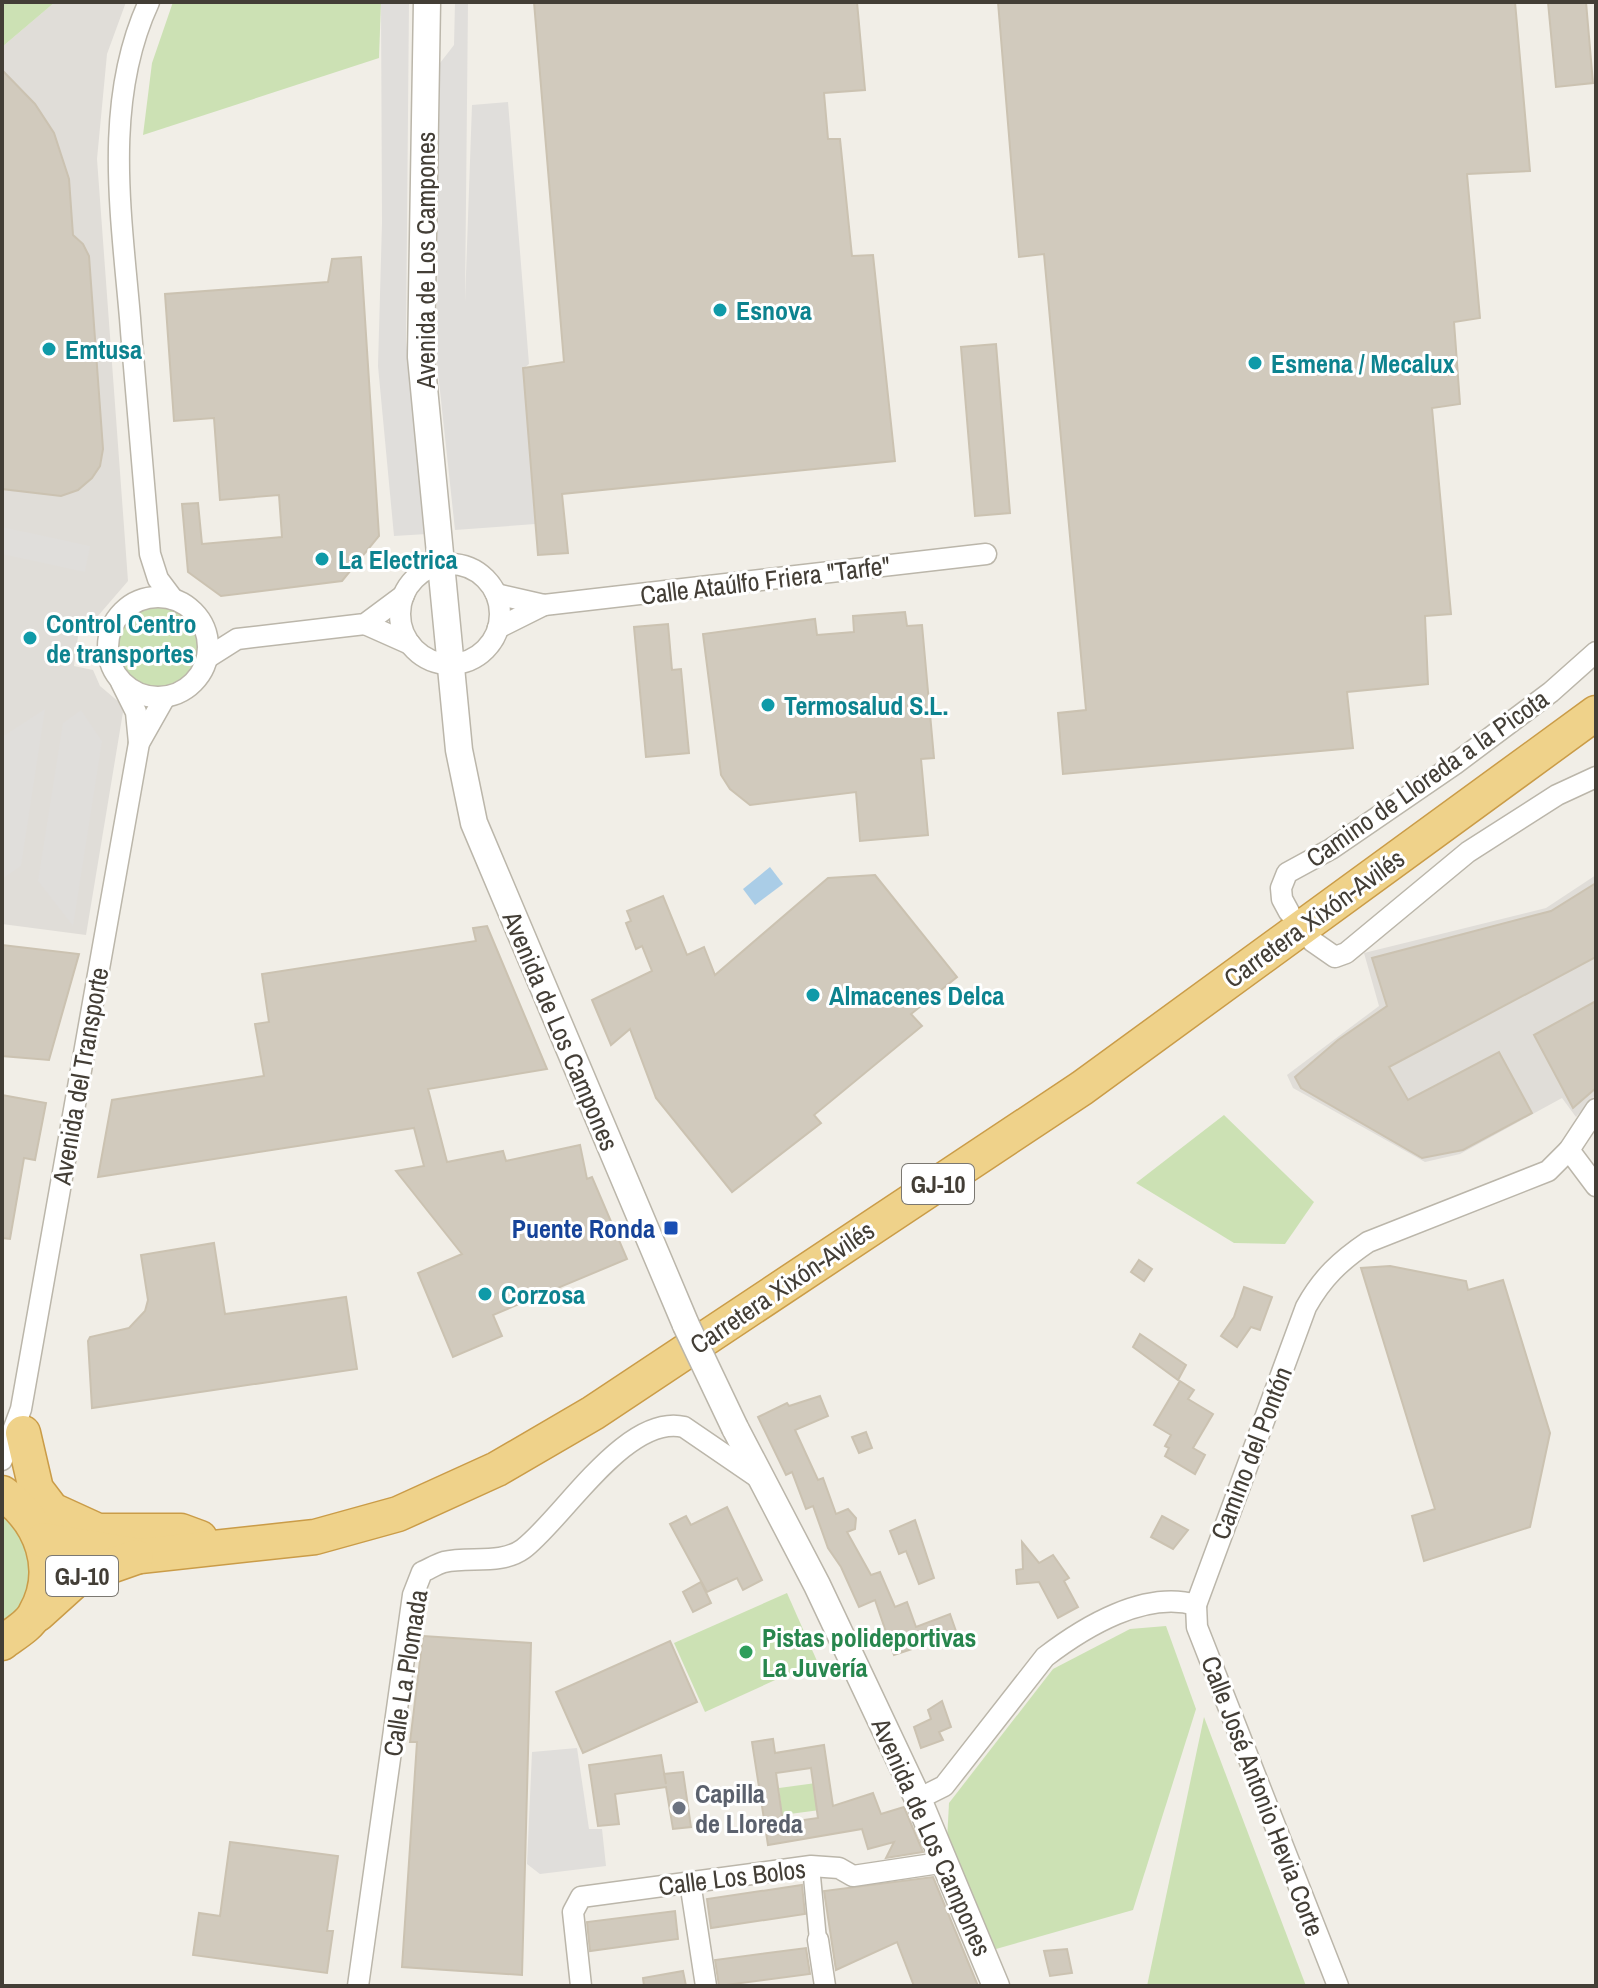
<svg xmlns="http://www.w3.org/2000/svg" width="1598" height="1988" font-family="'Archivo Narrow',sans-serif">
  <rect width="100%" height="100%" fill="#f1eee7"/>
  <g fill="#e0ddd8">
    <path d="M55 2H126L107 54 97 159 128 581 97 617 80 621 74 666 93 670 100 686 120 703 123 712 86 935 2 924V47Z"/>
    <path d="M1596 875V1094L1576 1117 1562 1098 1460 1154 1425 1162 1293 1088 1287 1075 1379 1006 1364 953 1546 908Z"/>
  </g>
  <g fill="#cce1b4">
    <path d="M2 2H55L2 47Z"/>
    <path d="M173 2H381L379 58 143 135 152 63Z"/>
    <circle cx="158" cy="648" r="40"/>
    <path d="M1224 1115 1314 1202 1285 1244 1234 1243 1136 1183Z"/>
    <path d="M2 1509 36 1559 27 1607 2 1631Z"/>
    <path d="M787 1593 817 1661 705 1712 674 1643Z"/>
    <path d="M1166 1626 1196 1709 1133 1910 996 1949 947 1841 949 1803 1053 1669 1130 1629Z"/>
    <path d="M1204 1717 1306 1986H1147Z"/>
    <path d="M816 1783 820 1810 782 1815 779 1788Z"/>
  </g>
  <g fill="#e0dedb">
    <path d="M381 2H409L406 341 427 534 394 536 378 366 382 223Z"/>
    <path d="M455 2H468L465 302 472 105 508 102 529 364 523 369 535 524 455 530 437 363V307L440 63 454 45Z"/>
    <path d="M2 527 90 546 85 572 2 554Z"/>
    <path d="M45 709 21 866 2 879V737Z"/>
    <path d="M81 710 102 741 73 926 38 881 63 723Z"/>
    <path d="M577 1748 589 1829H602L606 1866 540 1874 527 1864 532 1752Z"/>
  </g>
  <path fill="#aacde7" d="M770 867 783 884 755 905 743 889Z"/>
  <g fill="#d1cabd" stroke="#cbc2b1" stroke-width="2" fill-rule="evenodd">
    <path d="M534 2H857L865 90 824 93 828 139H840L852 256 873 255 895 461 562 494 568 553 538 555 523 368 564 362Z"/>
    <path d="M998 2H1515L1530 171 1467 174 1480 318 1454 322 1460 404 1432 408 1451 614 1425 616 1428 684 1347 692 1353 748 1063 774 1058 713 1086 710 1044 254 1019 257Z"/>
    <path d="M1548 2H1586L1593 83 1556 87Z"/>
    <path d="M2 70 35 104 54 133 69 179 73 235 83 244 89 256 103 449 100 466 92 478 78 490 61 496 2 489Z"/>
    <path d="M361 257 379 536 342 581 221 596 188 572 182 504 198 503 202 544 282 537 279 495 220 500 214 418 174 421 165 294 328 282 332 259Z"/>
    <path d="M996 344 1010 513 975 516 961 347Z"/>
    <path d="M905 612 907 626 922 625 934 758 921 759 928 835 860 841 856 792 750 805 730 789 721 775 703 634 815 619 817 635 854 632 853 616Z"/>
    <path d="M668 624 672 670 681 669 689 753 646 757 634 627Z"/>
    <path d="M875 875 957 977 911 1014 922 1026 814 1115 821 1123 732 1192 656 1098 630 1029 611 1045 592 1000 652 971 642 946 636 949 626 923 631 921 627 911 663 896 687 955 704 947 715 975 828 878Z"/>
    <path d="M1596 883V957L1389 1067 1408 1100 1499 1052 1532 1113 1463 1150 1422 1158 1301 1088 1295 1077 1338 1040 1387 1006 1372 958 1551 911Z"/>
    <path d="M487 926 547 1069 428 1089 447 1162 503 1151 506 1161 580 1145 587 1179 592 1177 627 1259 493 1315 502 1336 453 1357 418 1273 462 1254 396 1171 424 1166 414 1128 98 1177 112 1100 264 1076 255 1024 269 1022 262 974 476 941 473 928Z"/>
    <path d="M2 945 79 954 49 1060 2 1056Z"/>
    <path d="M1596 1001V1088L1573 1108 1534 1035Z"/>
    <path d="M2 1095 46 1103 35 1160 24 1158 10 1239 2 1238Z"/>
    <path d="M214 1243 225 1314 346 1297 357 1369 92 1408 88 1341 90 1337 129 1328 145 1311 148 1300 141 1255Z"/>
    <path d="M1139 1260 1152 1269 1144 1281 1131 1272Z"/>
    <path d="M1390 1266 1466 1281 1468 1290 1503 1280 1550 1433 1530 1527 1424 1561 1412 1516 1435 1509 1361 1268Z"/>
    <path d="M1244 1287 1272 1297 1260 1330 1251 1327 1237 1347 1221 1336 1234 1317Z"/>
    <path d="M1140 1334 1186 1365 1178 1380 1133 1347Z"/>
    <path d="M1180 1381 1194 1390 1188 1399 1213 1414 1193 1448 1205 1455 1195 1474 1165 1456 1169 1448 1165 1446 1171 1435 1154 1425Z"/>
    <path d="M820 1396 828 1416 795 1430 818 1480 823 1478 836 1514 848 1509 856 1518 855 1529 847 1532 871 1575 880 1572 895 1607 907 1602 916 1627 950 1614 957 1634 894 1655 875 1600 859 1607 841 1567 828 1548 813 1506 806 1509 792 1472 786 1475 758 1417 787 1403 789 1406Z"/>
    <path d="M866 1432 872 1448 859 1453 852 1437Z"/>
    <path d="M727 1507 762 1580 743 1590 737 1578 707 1592 670 1524 686 1516 691 1525Z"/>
    <path d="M1162 1516 1188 1530 1173 1549 1151 1537Z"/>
    <path d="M915 1520 934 1578 919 1584 906 1551 899 1554 890 1531Z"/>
    <path d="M1022 1542 1039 1563 1053 1555 1069 1578 1064 1581 1078 1607 1058 1618 1039 1582 1017 1584 1016 1570 1023 1569Z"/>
    <path d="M701 1582 711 1603 693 1612 683 1592Z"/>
    <path d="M423 1636 531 1643 522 1975 402 1967 417 1742H410Z"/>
    <path d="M670 1641 697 1702 583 1753 556 1692Z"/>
    <path d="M942 1701 951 1727 939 1732 943 1740 921 1748 914 1727 931 1719 928 1710Z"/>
    <path d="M773 1739 775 1753 824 1745 833 1806 873 1793 881 1814 904 1807 923 1852 886 1858 894 1842 868 1849 862 1829 768 1845 752 1742ZM811 1768 818 1818 783 1823 776 1773Z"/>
    <path d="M661 1755 666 1784 664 1774 683 1772 691 1827 673 1829 666 1787 615 1794 619 1824 598 1826 589 1765Z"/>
    <path d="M230 1842 338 1856 327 1931H333L327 1973 193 1955 199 1913 220 1916Z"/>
    <path d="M933 1877 978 1986H914L897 1942 836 1970 824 1891Z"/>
    <path d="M802 1885 805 1914 711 1928 707 1899Z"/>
    <path d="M675 1911 678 1939 590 1951 587 1922Z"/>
    <path d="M806 1948 810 1974 719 1986 715 1960Z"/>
    <path d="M1067 1949 1072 1973 1050 1976 1044 1951Z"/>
    <path d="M683 1971 686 1986H644L643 1978Z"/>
  </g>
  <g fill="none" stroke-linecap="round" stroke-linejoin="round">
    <defs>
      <path id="pedestrian" d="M811 1866 818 1940"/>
      <g id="minor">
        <path d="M149 2C103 101 121 213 130 318 136 397 143 476 150 554L158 579 173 599"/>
        <circle cx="450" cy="614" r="50"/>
        <path d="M496 594 544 605 986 554"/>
        <circle cx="158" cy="647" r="50"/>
        <path d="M365 624 410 644"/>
        <path d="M498 628 544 605"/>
        <path d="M207 658 237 639 365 624 404 595"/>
        <path d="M121 682 136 712 139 743"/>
        <path d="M1289 912 1282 899 1281 888 1287 873 1331 849 1455 764 1551 692 1596 652"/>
        <path d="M1312 941 1335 957 1346 953 1468 852 1557 795 1596 777"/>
        <path d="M1569 1150 1596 1186"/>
        <path d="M2 1460 21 1409 139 743 165 697"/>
        <path d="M1196 1605 1197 1627 1338 1986"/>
        <path d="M918 1799 944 1786 1045 1657C1084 1627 1145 1590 1196 1605L1306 1307C1322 1278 1340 1261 1368 1242L1548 1171 1569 1150 1596 1109"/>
        <path d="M690 1882 706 1986"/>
        <path d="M818 1940 825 1986"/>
        <path d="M358 1986 413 1595 422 1572C429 1569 437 1564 444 1562 469 1556 501 1565 523 1549 562 1520 626 1413 684 1427L760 1479"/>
        <path d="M581 1986 573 1912 581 1897 811 1866 839 1868 853 1876 946 1862"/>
      </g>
      <g id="tertiary">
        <path d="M427 2 421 357 459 750 474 823 686 1325"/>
        <path d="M735 1428 817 1585 918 1799 996 1986"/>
      </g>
      <g id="trunk">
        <path d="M23 1433 36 1489 52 1510 98 1531H181L200 1538"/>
        <path d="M2 1493C42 1521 60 1570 35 1614 29 1626 12 1635 2 1643"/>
        <path d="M43 1540 140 1556 315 1537 398 1514 497 1469 593 1413 1082 1088 1596 713"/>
        <path d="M38 1614 79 1577 136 1557"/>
      </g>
    </defs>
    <use href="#pedestrian" stroke="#bbb6aa" stroke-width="19"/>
    <use href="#minor" stroke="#bbb6aa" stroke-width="23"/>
    <use href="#tertiary" stroke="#bbb6aa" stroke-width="29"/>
    <use href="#trunk" stroke="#ca9c48" stroke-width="37"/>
    <use href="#pedestrian" stroke="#fff" stroke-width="16"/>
    <use href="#minor" stroke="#fff" stroke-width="20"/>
    <use href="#tertiary" stroke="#fff" stroke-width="26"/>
    <use href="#trunk" stroke="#efd28a" stroke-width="34"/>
    <defs>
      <path id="tertiary-bridge" d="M686 1325 735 1428"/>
    </defs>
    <use href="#tertiary-bridge" stroke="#bbb6aa" stroke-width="29" stroke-linecap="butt"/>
    <use href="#tertiary-bridge" stroke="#fff" stroke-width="26"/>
  </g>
  <g fill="#0f9aa8" stroke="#fff" stroke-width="3">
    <circle cx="720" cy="310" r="8"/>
    <circle cx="49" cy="349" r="8"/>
    <circle cx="1255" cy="363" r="8"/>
    <circle cx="322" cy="559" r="8"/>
    <circle cx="30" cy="638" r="8"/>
    <circle cx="768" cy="705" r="8"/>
    <circle cx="813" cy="995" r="8"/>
    <circle cx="485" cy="1294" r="8"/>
  </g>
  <rect fill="#1a4fb4" stroke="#fff" stroke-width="3" x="663" y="1220" width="16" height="16" rx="4"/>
  <circle fill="#2e9e5b" stroke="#fff" stroke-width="3" cx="746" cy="1652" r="8"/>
  <circle fill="#6b7280" stroke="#fff" stroke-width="3" cx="679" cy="1808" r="8"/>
  <g text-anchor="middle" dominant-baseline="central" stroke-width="6" stroke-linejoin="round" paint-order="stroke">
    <g fill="#fff" stroke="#7b7872" stroke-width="2">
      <rect x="902" y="1164" width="72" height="40" rx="6"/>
      <rect x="46" y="1556" width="72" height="40" rx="6"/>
    </g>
    <g font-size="24" font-weight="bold" fill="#433e36">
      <text x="938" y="1184">GJ-10</text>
      <text x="82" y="1576">GJ-10</text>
    </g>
    <g font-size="26" fill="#433e36" stroke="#fff">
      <text transform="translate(425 260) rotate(-90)">Avenida de Los Campones</text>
      <text transform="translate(765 580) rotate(-7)">Calle Ataúlfo Friera "Tarfe"</text>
      <text transform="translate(1427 778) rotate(-35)">Camino de Lloreda a la Picota</text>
      <text transform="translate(1314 918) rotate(-36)">Carretera Xixón-Avilés</text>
      <text transform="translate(561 1031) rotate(67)">Avenida de Los Campones</text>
      <text transform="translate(80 1076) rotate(-80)">Avenida del Transporte</text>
      <text transform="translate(782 1287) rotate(-34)">Carretera Xixón-Avilés</text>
      <text transform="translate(1251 1453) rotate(-69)">Camino del Pontón</text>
      <text transform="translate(405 1673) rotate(-81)">Calle La Plomada</text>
      <text transform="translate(1263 1796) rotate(69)">Calle José Antonio Hevia Corte</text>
      <text transform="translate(932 1837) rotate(66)">Avenida de Los Campones</text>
      <text transform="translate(732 1877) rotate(-7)">Calle Los Bolos</text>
    </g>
    <g font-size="26" font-weight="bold" fill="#0d838f" stroke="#fff" text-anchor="start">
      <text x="736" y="310">Esnova</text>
      <text x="65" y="349">Emtusa</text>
      <text x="1271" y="363">Esmena / Mecalux</text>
      <text x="338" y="559">La Electrica</text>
      <text x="46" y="623">Control Centro<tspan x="46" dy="30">de transportes</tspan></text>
      <text x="784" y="705">Termosalud S.L.</text>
      <text x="829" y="995">Almacenes Delca</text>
      <text x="501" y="1294">Corzosa</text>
    </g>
    <g font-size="26" font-weight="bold" fill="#164399" stroke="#fff" text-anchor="end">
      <text x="655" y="1228">Puente Ronda</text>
    </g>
    <g font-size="26" font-weight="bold" fill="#27864d" stroke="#fff" text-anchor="start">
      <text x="762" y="1637">Pistas polideportivas<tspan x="762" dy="30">La Juvería</tspan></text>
    </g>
    <g font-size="26" font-weight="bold" fill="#5b616d" stroke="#fff" text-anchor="start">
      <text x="695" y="1793">Capilla<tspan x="695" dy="30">de Lloreda</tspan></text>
    </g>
  </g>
  <rect width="1598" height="1988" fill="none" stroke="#433e36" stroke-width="8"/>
</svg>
